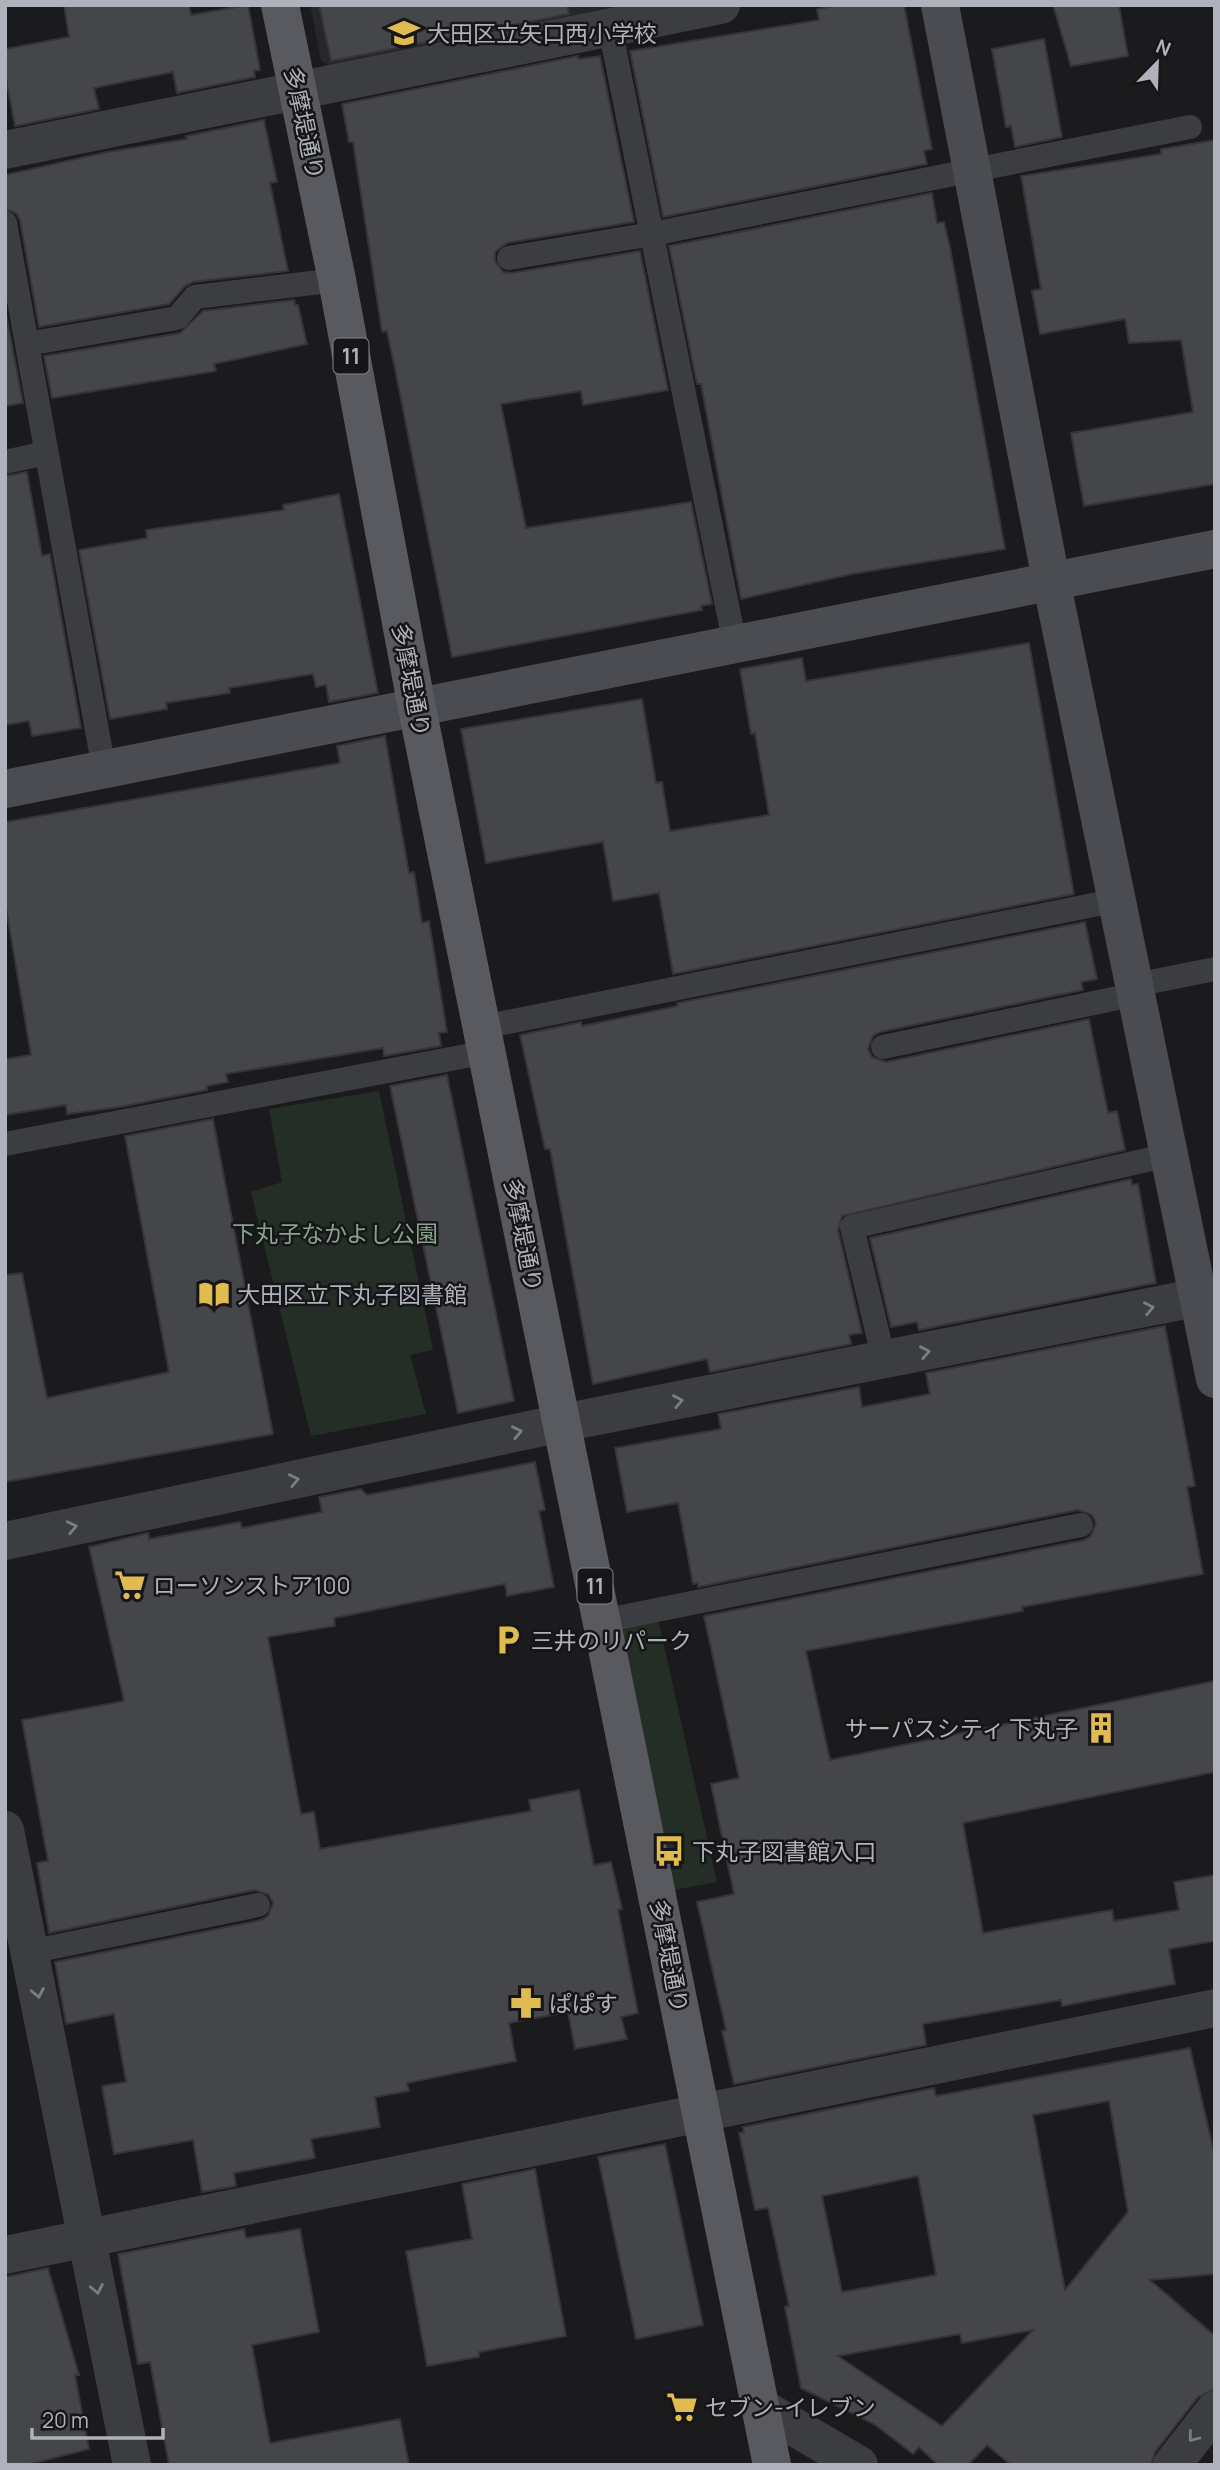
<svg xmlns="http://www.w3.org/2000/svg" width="1220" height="2470" font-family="Manrope,'Noto Sans JP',sans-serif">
  <rect width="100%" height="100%" fill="#1b1b1d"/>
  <path fill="#27272a" d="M310 5H625L332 67 321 61Z"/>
  <g fill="#252d27">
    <path d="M379 1091 433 1350 410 1355 426 1414 311 1436 251 1192 282 1182 269 1109Z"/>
    <path d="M656 1610 717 1882 657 1893 602 1621Z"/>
  </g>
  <g fill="#45464a" stroke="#353539" stroke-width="2" fill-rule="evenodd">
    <path d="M64 5H189L191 15 248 5 260 70 254 71 255 77 177 93 173 72 94 88 99 109 15 126 5 74V49L69 37Z"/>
    <path d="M319 5H567L569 14 331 61Z"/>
    <path d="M841 5H904L932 149 924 151 927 164 663 217 630 51 819 20 817 9Z"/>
    <path d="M1053 5H1119L1128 56 1071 66Z"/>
    <path d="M1044 39 1062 137 1015 147 1011 126 1006 127 992 49Z"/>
    <path d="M578 56V59L600 56 634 222 507 243 495 252V261L503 272 511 273 640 251 668 390 583 405 581 391 501 404 526 528 691 502 712 604 701 606 702 610 452 657 396 374 387 331 382 332 353 142H349L342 104Z"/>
    <path d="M264 120 277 182 270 183 288 271 193 282 184 287 169 304 39 327 20 220 16 213 5 209V175L107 152 187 139 186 136Z"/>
    <path d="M1215 140V484L1084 506 1071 433 1193 412 1181 340 1129 343 1125 319 1040 334 1032 291 1041 289 1021 176 1161 154V149Z"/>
    <path d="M932 193 937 223 944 222 950 247 1005 549 852 574 741 599 701 384H697L669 246Z"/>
    <path d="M294 300 295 305H298L307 344 214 364 216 371 52 398 44 356 180 333 203 311Z"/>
    <path d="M5 308 23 403 5 406Z"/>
    <path d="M27 472 42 556 50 554 81 728 32 736 29 721 5 725V476Z"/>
    <path d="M339 494 378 693 329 702 326 685 316 687 313 674 229 688 230 693 166 703 167 709 110 719 79 550 147 538 146 530 284 510 283 505Z"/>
    <path d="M1029 643 1074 894 673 974 659 893 613 901 603 842 486 863 461 729 642 699 656 783 662 782 670 831 769 815 755 733 751 734 740 669 802 658 806 681Z"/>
    <path d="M385 736 409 873 414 872 422 923 429 921 447 1032 439 1033 441 1046 384 1056 383 1048 226 1074 228 1082 207 1086V1090L120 1107 67 1114 66 1105 5 1115V1059L31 1055 5 902V822L340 763 337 746Z"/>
    <path d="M1085 922 1097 979 1081 982 1083 990 880 1032 873 1036 868 1049 872 1057 886 1062 1089 1019 1108 1113 1117 1111 1125 1150 842 1216 838 1230 862 1333 849 1335 851 1344 710 1372 707 1359 593 1384 550 1149H545L520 1035 581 1022 582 1026 678 1006 677 1003Z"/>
    <path d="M447 1075 514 1401 458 1413 390 1086Z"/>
    <path d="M213 1119 273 1434 5 1482V1275L22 1273 47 1398 169 1372 125 1136Z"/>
    <path d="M1131 1179 1132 1185 1138 1184 1156 1283 919 1330 917 1322 891 1327 870 1238Z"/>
    <path d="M1165 1326 1195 1486 1187 1487 1203 1574 1022 1607 1023 1611 806 1651 830 1760 1215 1681V1772L963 1823 983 1933 1112 1910 1114 1921 1179 1910 1174 1882 1215 1875V1941L1169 1949 1175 1984 1062 2006 1061 2000 923 2024 926 2045 734 2084 722 2031 726 2030 697 1902 734 1894 711 1784 739 1778 704 1616 1084 1540 1091 1536 1096 1523 1092 1515 1078 1510 698 1587V1583L693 1584 678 1503 627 1512 615 1448 721 1429 718 1414 859 1387 862 1407 930 1394 926 1373Z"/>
    <path d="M535 1462 545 1510 539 1511 554 1587 507 1596 505 1584 334 1618 335 1626 268 1637 301 1814 314 1812 320 1849 531 1811 529 1800 579 1790 594 1865 611 1862 622 1909 618 1910 638 2013 621 2017 627 2039 575 2049 568 2012 509 2023 516 2061 407 2083 409 2091 375 2097 380 2127 311 2139 315 2158 234 2173 236 2186 202 2192 193 2140 114 2154 102 2086 126 2082 114 2014 66 2024 55 1962 261 1920 268 1916 273 1903 269 1895 255 1890 49 1933 37 1863 48 1861 22 1720 124 1701 89 1547 148 1533 149 1539 240 1522 242 1528 322 1512 319 1497 361 1489 367 1495Z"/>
    <path d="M1190 2048 1215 2157V2274L1150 2280 1215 2336V2389L1198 2397 1155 2452 1151 2465H1011L987 2445 968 2465H938L919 2447 913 2454 874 2424 801 2388 785 2307 789 2306 768 2208 755 2210 739 2133 744 2132 743 2127 934 2088 936 2096ZM1109 2101 1128 2212 1065 2290 1033 2115ZM918 2176 936 2275 842 2292 822 2196ZM1033 2330 942 2426 838 2356 960 2334 962 2343Z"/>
    <path d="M665 2144 703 2325 636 2339 598 2157Z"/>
    <path d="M535 2169 566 2336 479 2352V2357L427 2366 406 2251 472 2239 462 2184Z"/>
    <path d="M244 2229 246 2238 300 2229 319 2332 252 2345 270 2443 400 2419 409 2465H169L150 2362 138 2364 118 2254Z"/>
    <path d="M48 2268 79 2375H75L89 2449 26 2465H5V2277Z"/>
  </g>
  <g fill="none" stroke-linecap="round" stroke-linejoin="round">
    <g stroke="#3c3d41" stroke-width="24">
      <path d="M610 28 735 645"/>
      <path d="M5 223 104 769"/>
      <path d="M509 258 652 234 1190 127"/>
      <path d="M27 344 177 318 195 297 337 280"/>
      <path d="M5 462 46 453"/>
      <path d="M1135 985 1215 969"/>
      <path d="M483 1027 1118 900"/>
      <path d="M883 1047 1137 994"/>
      <path d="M5 1144 487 1052"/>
      <path d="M884 1360 852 1227 1169 1155"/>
      <path d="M602 1621 1081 1525"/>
      <path d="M29 1952 258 1905"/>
    </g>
    <g stroke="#3c3d41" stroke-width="38">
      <path d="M5 150 721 5"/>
      <path d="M5 1541 562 1423 1215 1294"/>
      <path d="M5 1830 132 2465"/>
      <path d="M5 2255 1215 2008"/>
      <path d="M760 2407 859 2465"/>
      <path d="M1172 2465 1215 2410"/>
    </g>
    <g stroke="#4a4c51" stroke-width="38">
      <path d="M940 5 1051 580 1215 1379"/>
      <path d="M5 789 1215 549"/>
    </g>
    <path stroke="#595a60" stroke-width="38" d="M280 5 337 280 417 708 772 2465"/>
  </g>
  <defs><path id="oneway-chevron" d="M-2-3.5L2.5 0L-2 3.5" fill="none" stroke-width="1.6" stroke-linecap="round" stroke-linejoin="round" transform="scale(1.75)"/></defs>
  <g stroke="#7b7d84">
    <use href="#oneway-chevron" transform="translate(1149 1308) rotate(-11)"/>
    <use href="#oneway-chevron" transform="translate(925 1352) rotate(-11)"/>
    <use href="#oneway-chevron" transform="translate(678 1401) rotate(-11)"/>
    <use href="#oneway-chevron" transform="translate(517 1432) rotate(-12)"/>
    <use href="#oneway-chevron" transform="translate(294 1480) rotate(-12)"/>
    <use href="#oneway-chevron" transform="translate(72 1527) rotate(-12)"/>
    <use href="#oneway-chevron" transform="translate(38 1993) rotate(79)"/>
    <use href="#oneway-chevron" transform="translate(97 2289) rotate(79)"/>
    <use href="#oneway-chevron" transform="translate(1193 2437) rotate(128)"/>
  </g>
  <defs>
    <symbol id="school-bare" viewBox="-9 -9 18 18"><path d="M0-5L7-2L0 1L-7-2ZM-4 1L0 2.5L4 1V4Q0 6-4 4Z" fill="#e0bc50" stroke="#161618" stroke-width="2.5" paint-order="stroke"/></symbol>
    <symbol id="library-bare" viewBox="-9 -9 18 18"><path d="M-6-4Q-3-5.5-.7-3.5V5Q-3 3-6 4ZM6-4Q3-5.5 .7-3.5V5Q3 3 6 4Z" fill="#e0bc50" stroke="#161618" stroke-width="2.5" paint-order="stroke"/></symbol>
    <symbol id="supermarket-bare" viewBox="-9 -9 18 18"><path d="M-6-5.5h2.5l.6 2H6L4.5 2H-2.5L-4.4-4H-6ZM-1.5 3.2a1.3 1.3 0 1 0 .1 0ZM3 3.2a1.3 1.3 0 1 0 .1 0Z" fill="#e0bc50" stroke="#161618" stroke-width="2.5" paint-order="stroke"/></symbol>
    <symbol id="parking-bare" viewBox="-9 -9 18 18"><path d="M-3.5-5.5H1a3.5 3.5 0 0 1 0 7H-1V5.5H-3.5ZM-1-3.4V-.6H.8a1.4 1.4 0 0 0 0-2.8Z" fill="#e0bc50" stroke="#161618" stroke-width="2.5" paint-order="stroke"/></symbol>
    <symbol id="building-bare" viewBox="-9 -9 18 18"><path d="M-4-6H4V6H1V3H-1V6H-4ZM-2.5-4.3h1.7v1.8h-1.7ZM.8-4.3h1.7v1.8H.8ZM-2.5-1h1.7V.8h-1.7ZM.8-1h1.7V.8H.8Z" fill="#e0bc50" stroke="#161618" stroke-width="2.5" paint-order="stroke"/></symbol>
    <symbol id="bus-bare" viewBox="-9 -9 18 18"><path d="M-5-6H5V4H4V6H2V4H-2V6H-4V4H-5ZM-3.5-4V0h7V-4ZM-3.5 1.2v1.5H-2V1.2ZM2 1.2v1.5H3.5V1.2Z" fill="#e0bc50" stroke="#161618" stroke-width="2.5" paint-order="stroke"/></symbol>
    <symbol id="pharmacy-bare" viewBox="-9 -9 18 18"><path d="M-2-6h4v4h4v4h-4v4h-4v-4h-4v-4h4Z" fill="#e0bc50" stroke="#161618" stroke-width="2.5" paint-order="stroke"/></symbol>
  </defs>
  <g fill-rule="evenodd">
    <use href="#school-bare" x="382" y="11" width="44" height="44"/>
    <use href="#library-bare" x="192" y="1272" width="44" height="44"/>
    <use href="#supermarket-bare" x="108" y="1563" width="44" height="44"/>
    <use href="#parking-bare" x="486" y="1618" width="44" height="44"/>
    <use href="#building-bare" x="1079" y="1706" width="44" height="44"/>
    <use href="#bus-bare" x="647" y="1829" width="44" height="44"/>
    <use href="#pharmacy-bare" x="504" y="1981" width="44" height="44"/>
    <use href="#supermarket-bare" x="660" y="2385" width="44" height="44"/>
  </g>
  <g text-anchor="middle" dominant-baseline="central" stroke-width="5" stroke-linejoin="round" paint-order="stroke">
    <g fill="#161618" stroke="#81838a" stroke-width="2">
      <rect x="333.5" y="338.5" width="35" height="35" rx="5"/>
      <rect x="577.5" y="1568.5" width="35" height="35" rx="5"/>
    </g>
    <g font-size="21" font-weight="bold" fill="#afb2bb">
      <text x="351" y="356">11</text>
      <text x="595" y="1586">11</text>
    </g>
    <g font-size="23" fill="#afb2bb" stroke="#161618" text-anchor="start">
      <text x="427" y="33">大田区立矢口西小学校</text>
      <text x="237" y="1294">大田区立下丸子図書館</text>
      <text x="153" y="1585">ローソンストア100</text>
      <text x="531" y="1640">三井のリパーク</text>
      <text x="1078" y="1728" text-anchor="end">サーパスシティ 下丸子</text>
      <text x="692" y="1851">下丸子図書館入口</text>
      <text x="549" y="2003">ぱぱす</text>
      <text x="705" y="2407">セブン-イレブン</text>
    </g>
    <g font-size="23" fill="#afb2bb" stroke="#161618">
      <text transform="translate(305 123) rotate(78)">多摩堤通り</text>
      <text transform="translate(412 680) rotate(79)">多摩堤通り</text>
      <text transform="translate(524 1235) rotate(79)">多摩堤通り</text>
      <text transform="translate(670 1956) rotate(79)">多摩堤通り</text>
    </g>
    <g font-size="23" fill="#88a38c" stroke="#161618">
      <text x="335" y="1233">下丸子なかよし公園</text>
    </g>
  </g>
  <rect width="1220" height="2470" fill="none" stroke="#afb2bb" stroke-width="14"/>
  <g transform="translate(1157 63) rotate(23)" stroke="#161618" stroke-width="5" paint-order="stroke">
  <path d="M0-5L12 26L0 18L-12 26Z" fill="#afb2bb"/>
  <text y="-10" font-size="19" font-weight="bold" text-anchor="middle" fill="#afb2bb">N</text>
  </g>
  <path d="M32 2428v10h131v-10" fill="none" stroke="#afb2bb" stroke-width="3.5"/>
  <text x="42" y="2428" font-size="21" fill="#afb2bb" stroke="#161618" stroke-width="5" paint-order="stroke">20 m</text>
</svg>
